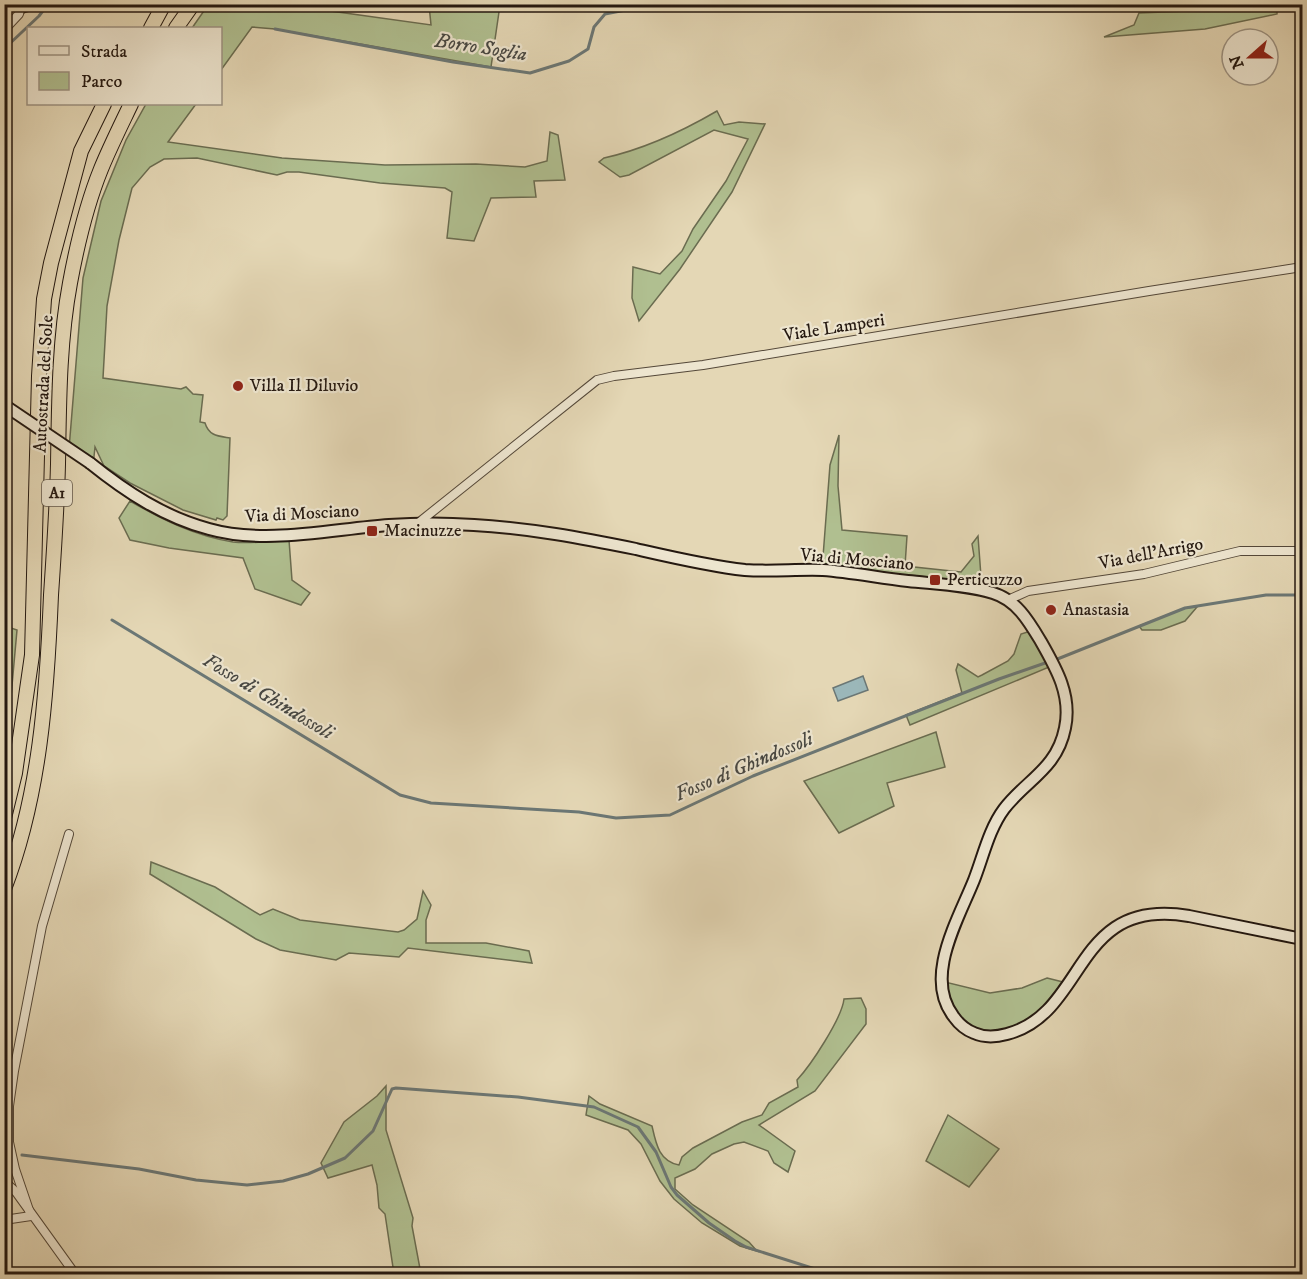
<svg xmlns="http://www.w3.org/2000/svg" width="1307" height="1279" font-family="'IM FELL DW Pica',serif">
  <rect width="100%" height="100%" fill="#e4d7b5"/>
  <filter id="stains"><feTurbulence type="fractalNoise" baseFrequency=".00333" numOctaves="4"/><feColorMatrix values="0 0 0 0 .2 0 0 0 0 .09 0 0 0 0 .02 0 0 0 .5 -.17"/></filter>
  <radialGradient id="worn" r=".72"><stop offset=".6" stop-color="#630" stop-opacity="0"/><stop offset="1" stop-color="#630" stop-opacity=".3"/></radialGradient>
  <g fill="#b0bf90" stroke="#6a6c50" stroke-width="1.5">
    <path d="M208 5H302V7L431 25 429 5H500L491 67 275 29 252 27 221 70 220 28H192Z"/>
    <path d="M1238 5H1277V14L1205 29 1104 37 1134 25 1139 13 1213 10Z"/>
    <path d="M146 104H196L168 142 282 158 385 165 476 164 525 167 547 161 550 132 558 135 565 180 534 181 536 197 491 198 474 241 447 238 452 192 445 188 380 183 299 172H287L277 175 197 158 164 159 150 167 132 188 119 240 107 306 103 378 181 389 186 387 193 394 203 395 200 422 205 423C209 436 218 436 230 438L227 516 223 520 217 518 216 520 183 510 130 483 104 466 95 447 93 466 69 449 83 278 101 201 126 140Z"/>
    <path d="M717 111 724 125 739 122 765 124 732 192 680 269 639 321 632 298 633 267 660 274 682 251 693 229 726 181 748 139 714 130 629 175 620 177 599 162 604 158C645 149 681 132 717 111Z"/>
    <path d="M839 435 838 486 842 530 907 536 905 566 961 572 974 556 972 544 978 536 982 590 822 570 830 465Z"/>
    <path d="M130 501C163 520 195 536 233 542 251 544 271 541 289 540L292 580 310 593 301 605 255 589 243 558 169 548 130 540 119 518Z"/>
    <path d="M10 583 8 627 17 630 5 763 4 588Z"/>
    <path d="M1197 607 1185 621 1161 630H1142L1139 626 1185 608Z"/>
    <path d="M1034 630 1054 665 910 725 906 715 962 693 956 670 958 664 978 677 982 675 1008 661 1014 654 1021 634Z"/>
    <path d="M936 732 945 767 887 783 894 806 839 833 804 781Z"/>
    <path d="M151 862 215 887 260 915 273 909 300 920 398 932 404 930 417 919 423 891 431 905 426 920V943H486L529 951 532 963 408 948 399 957 349 953 336 960 280 950 256 939 150 874Z"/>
    <path d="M1047 978 1067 983 1048 1010 1001 1036 962 1026 941 981 990 993 1022 988Z"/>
    <path d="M861 998 866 1009V1024L815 1091 759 1125 795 1151 788 1172 774 1163 768 1151 744 1142 734 1144 712 1154 695 1169 675 1178V1189L693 1205 749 1242 757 1251 740 1246 702 1223 674 1199 660 1181 641 1144 628 1130 586 1115 589 1096 600 1104 652 1126C656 1144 659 1161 679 1165L682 1157 693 1148 742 1122 762 1115 769 1103 798 1087 797 1080C811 1065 842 1018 844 999Z"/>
    <path d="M386 1086V1130L413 1218 412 1226 421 1274H394L385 1214 379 1208 377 1185 372 1165 328 1178 321 1163 344 1122 377 1096Z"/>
    <path d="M948 1115 999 1149 969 1187 926 1161Z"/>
  </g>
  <path fill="#9bb7b9" stroke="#6b7775" stroke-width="1.5" d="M863 676 868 690 838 701 833 688Z"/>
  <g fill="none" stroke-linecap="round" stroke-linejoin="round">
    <g stroke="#6b7775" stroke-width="3">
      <path d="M106 4 119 6"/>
      <path d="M275 29 453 62 530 73 569 61 588 49 594 27 605 14 657 4"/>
      <path d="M4 49 39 16 48 4"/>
      <path d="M4 257 7 259"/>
      <path d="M4 577 9 578"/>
      <path d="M112 620 400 795 431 803 579 812 616 818 670 815 753 776 999 679 1048 662"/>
      <path d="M1055 660 1185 608 1266 595H1302"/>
      <path d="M22 1155 139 1169 196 1180 247 1185 283 1181 308 1174 345 1158 373 1131 392 1089 396 1088 518 1097 594 1107 638 1127 656 1152 671 1187 677 1195 709 1223 735 1241 746 1247 831 1274"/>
    </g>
    <defs>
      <g id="street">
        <path d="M4 30 19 14 21 7"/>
        <path d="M417 524 597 380 614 376 703 365 1149 291 1302 267"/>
        <path d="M1008 600 1028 591 1144 574 1240 551H1302"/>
        <path d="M4 1181 16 1192 75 1274"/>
        <path d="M4 1220 31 1216 15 1169 9 1142V1106L14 1071 42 926 69 834"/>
      </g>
      <g id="secondary">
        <path d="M14 4 21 7 31 4"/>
        <path d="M90 463C126 492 164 517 209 529 265 545 332 529 389 525 417 523 446 523 474 525 529 528 582 538 636 549 671 557 709 566 745 570 771 572 797 569 823 570 851 572 880 578 908 581 936 584 966 585 993 593 1016 600 1028 620 1040 640 1056 668 1072 695 1065 728 1057 769 1026 780 1004 809 989 829 983 857 974 880 958 920 923 978 954 1017 959 1024 966 1030 974 1033 985 1038 996 1037 1007 1034 1088 1013 1072 896 1189 916L1302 939"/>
      </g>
      <g id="highway">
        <path d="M151 28 164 4"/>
        <path d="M176 28 193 4"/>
        <path d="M4 818 15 773 32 655 39 376 44 299 51 263 81 151 104 104"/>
        <path d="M4 889C40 796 47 694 51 595 54 551 57 507 58 464 59 404 59 342 70 283 77 245 86 206 101 169 110 147 121 125 131 104"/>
      </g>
    </defs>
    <use href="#street" stroke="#544839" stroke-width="10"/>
    <use href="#secondary" stroke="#241810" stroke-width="14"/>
    <use href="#highway" stroke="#241810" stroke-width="16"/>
    <use href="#street" stroke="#ede5cf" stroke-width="8"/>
    <use href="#secondary" stroke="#ede5cf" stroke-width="10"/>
    <use href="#highway" stroke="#e4d7b5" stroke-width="14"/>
    <defs>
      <path id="secondary-bridge" d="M4 405 90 463"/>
    </defs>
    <use href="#secondary-bridge" stroke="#241810" stroke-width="14" stroke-linecap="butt"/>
    <use href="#secondary-bridge" stroke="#ede5cf" stroke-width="10"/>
  </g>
  <g fill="#8f2418" stroke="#ede5cf" stroke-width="2">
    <circle cx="238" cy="386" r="6"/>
    <rect x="366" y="525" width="12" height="12" rx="3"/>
    <rect x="929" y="574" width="12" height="12" rx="3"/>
    <circle cx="1051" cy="610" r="6"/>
  </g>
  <g text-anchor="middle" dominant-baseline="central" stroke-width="4.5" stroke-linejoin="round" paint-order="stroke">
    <rect fill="#ede5cf" stroke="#605649" stroke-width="1.5" x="42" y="480" width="30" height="26" rx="4.5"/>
    <g font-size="16" font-weight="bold" fill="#241810">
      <text x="57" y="493">A1</text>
    </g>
    <g font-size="18" fill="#241810" stroke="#ede5cf">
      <text transform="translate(834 328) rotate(-9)">Viale Lamperi</text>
      <text transform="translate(44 384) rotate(-87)">Autostrada del Sole</text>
      <text transform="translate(302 514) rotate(-3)">Via di Mosciano</text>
      <text transform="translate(1151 554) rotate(-11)">Via dell'Arrigo</text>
      <text transform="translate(857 560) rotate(5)">Via di Mosciano</text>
    </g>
    <g font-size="18" fill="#241810" stroke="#ede5cf" text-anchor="start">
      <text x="250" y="386">Villa Il Diluvio</text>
      <text x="384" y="531">Macinuzze</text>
      <text x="947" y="580">Perticuzzo</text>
      <text x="1063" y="610">Anastasia</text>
    </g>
    <g font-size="20" font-style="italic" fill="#484843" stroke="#ede5cf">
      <text transform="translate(481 48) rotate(9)">Borro Soglia</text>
      <text transform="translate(268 697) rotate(31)">Fosso di Ghindossoli</text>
      <text transform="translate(744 767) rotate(-23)">Fosso di Ghindossoli</text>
    </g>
  </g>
  <rect width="1307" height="1279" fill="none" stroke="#e4d7b5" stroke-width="24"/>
  <rect x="6" y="6" width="1295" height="1267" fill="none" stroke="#241810" stroke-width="3"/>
  <rect x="12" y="12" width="1283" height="1255" fill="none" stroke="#241810" stroke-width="1.5"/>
  <rect x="27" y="27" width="195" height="78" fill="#ede5cf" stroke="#9d9383" stroke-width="1.5"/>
  <rect x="39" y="46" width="30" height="9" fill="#ede5cf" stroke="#9d9383" stroke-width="1.5"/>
  <text x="81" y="57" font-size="18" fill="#241810">Strada</text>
  <rect x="39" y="72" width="30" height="18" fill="#b0bf90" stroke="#9d9383" stroke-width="1.5"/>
  <text x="81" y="87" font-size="18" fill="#241810">Parco</text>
  <g transform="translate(1250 57) rotate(249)"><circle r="28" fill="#ede5cf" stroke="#9d9383" stroke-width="1.5"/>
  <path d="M0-4.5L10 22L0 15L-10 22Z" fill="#8f2418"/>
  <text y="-9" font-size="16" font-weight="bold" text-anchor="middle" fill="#241810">N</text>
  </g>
  <rect width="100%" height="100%" filter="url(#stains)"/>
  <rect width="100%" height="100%" fill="url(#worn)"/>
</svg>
